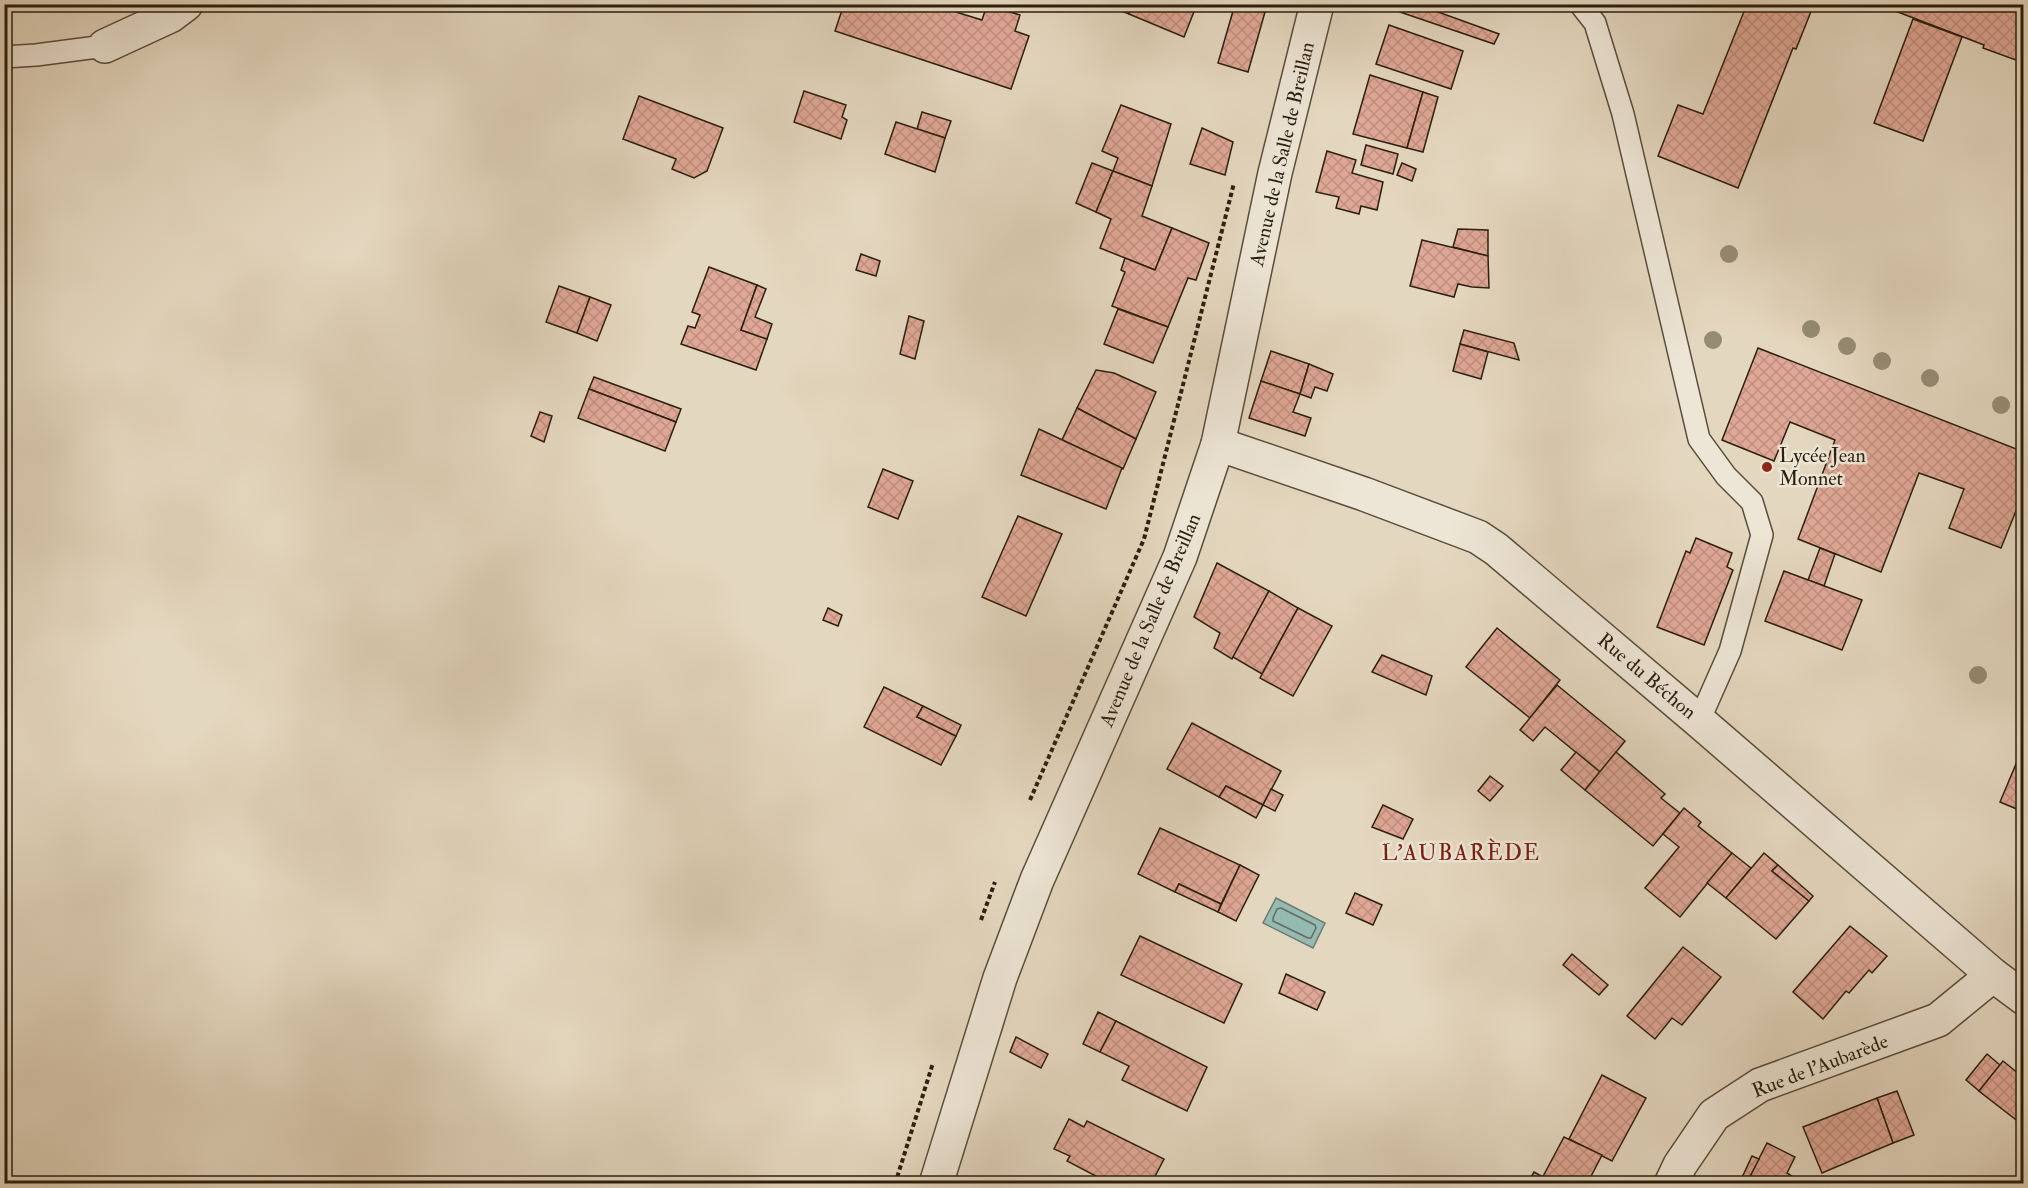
<svg xmlns="http://www.w3.org/2000/svg" width="2028" height="1188" font-family="'IM FELL Double Pica',serif">
  <defs>
    <pattern id="building-cross-hatch" width="8" height="8" patternUnits="userSpaceOnUse" patternTransform="scale(1.5)"><rect width="8" height="8" fill="#dfa795"/><path d="M0 0l8 8M0 8l8-8" fill="none" stroke="#c08f7f"/></pattern>
  </defs>
  <rect width="100%" height="100%" fill="#e4d7bf"/>
  <filter id="stains"><feTurbulence type="fractalNoise" baseFrequency=".00333" numOctaves="4"/><feColorMatrix values="0 0 0 0 .2 0 0 0 0 .09 0 0 0 0 .02 0 0 0 .5 -.17"/></filter>
  <radialGradient id="worn" r=".72"><stop offset=".6" stop-color="#630" stop-opacity="0"/><stop offset="1" stop-color="#630" stop-opacity=".3"/></radialGradient>
  <path fill="#95bab2" stroke="#6b7c70" stroke-width="1.5" d="M1276 898 1325 923 1313 948 1263 923Z"/>
  <g fill="none" stroke-linecap="round" stroke-linejoin="round">
    <path stroke="#606c60" stroke-width="1.5" d="M1281 908 1315 925 1316 928 1311 938H1308L1273 921V918L1277 909Z"/>
  </g>
  <g fill="url(#building-cross-hatch)" stroke="#2b1f0e" stroke-width="1.5">
    <path d="M844 4H959L956 12 982 20 987 5 1020 15 1015 31 1029 36 1011 89 835 31Z"/>
    <path d="M1104 4H1133L1129 14Z"/>
    <path d="M1133 4H1197L1184 37 1129 14Z"/>
    <path d="M1235 4 1265 12 1248 72 1218 63Z"/>
    <path d="M1240 4H1267L1265 12Z"/>
    <path d="M1403 4H1416L1499 34 1494 44 1400 12Z"/>
    <path d="M1747 4H1814L1796 49 1793 48 1738 188 1658 156 1678 105 1703 114Z"/>
    <path d="M1877 4H2024V63L1983 48 1984 45Z"/>
    <path d="M1913 19 1962 37 1923 141 1874 123Z"/>
    <path d="M1389 25 1463 51 1451 89 1376 64Z"/>
    <path d="M1370 75 1423 92 1407 148 1353 134Z"/>
    <path d="M804 91 846 105 842 117 847 120 841 139 794 122Z"/>
    <path d="M1423 92 1438 97 1423 152 1407 148Z"/>
    <path d="M639 96 723 128 707 171 694 178 672 169 676 159 623 139Z"/>
    <path d="M1121 105 1171 124 1152 186 1113 171 1118 158 1102 151Z"/>
    <path d="M922 112 951 121 945 138 917 129Z"/>
    <path d="M896 122 945 138 935 172 885 154Z"/>
    <path d="M1202 128 1233 142 1225 175 1190 164Z"/>
    <path d="M1366 145 1398 154 1393 174 1361 165Z"/>
    <path d="M1327 151 1356 160 1352 173 1383 182 1377 210 1361 206 1359 214 1336 208 1339 197 1316 192Z"/>
    <path d="M1092 163 1113 171 1096 212 1076 203Z"/>
    <path d="M1402 163 1416 169 1412 181 1397 175Z"/>
    <path d="M1113 171 1152 186 1142 216 1172 228 1155 270 1100 248 1111 219 1096 212Z"/>
    <path d="M1172 228 1209 243 1196 280 1188 278 1168 327 1112 306 1125 272 1121 270 1125 258 1155 270Z"/>
    <path d="M1458 229 1488 230V256L1453 247Z"/>
    <path d="M1422 240 1488 256 1489 288 1472 287 1458 284 1454 297 1410 286Z"/>
    <path d="M861 254 880 261 876 276 856 270Z"/>
    <path d="M709 267 757 285 741 330 767 339 756 370 681 344 688 326 695 328 700 315 692 312Z"/>
    <path d="M757 285 766 289 755 317 772 324 767 339 741 330Z"/>
    <path d="M559 286 590 297 577 333 546 322Z"/>
    <path d="M590 297 611 305 597 341 577 333Z"/>
    <path d="M1118 309 1168 327 1153 363 1104 344Z"/>
    <path d="M909 316 924 321 915 359 900 354Z"/>
    <path d="M1464 330 1514 343 1519 360 1460 344Z"/>
    <path d="M1460 344 1488 352 1481 379 1453 371Z"/>
    <path d="M1758 348 2024 452V491L2001 548 1949 528 1964 489 1919 473 1881 572 1798 539 1835 440 1790 422 1774 461 1722 440Z"/>
    <path d="M1271 351 1309 364 1300 394 1261 381Z"/>
    <path d="M1309 364 1333 374 1327 391 1315 387 1311 398 1300 394Z"/>
    <path d="M1096 370 1114 373 1156 392 1136 439 1077 408Z"/>
    <path d="M594 377 681 409 676 422 589 389Z"/>
    <path d="M1261 381 1300 394 1293 412 1311 418 1305 436 1249 418Z"/>
    <path d="M589 389 676 422 665 451 578 418Z"/>
    <path d="M1077 408 1136 439 1123 469 1062 440Z"/>
    <path d="M540 412 552 416 544 442 531 436Z"/>
    <path d="M1039 429 1122 468 1106 509 1021 475Z"/>
    <path d="M883 469 913 481 898 519 868 507Z"/>
    <path d="M1018 516 1062 534 1026 616 982 597Z"/>
    <path d="M1696 538 1732 553 1727 567 1733 570 1704 645 1657 627 1686 551 1690 553Z"/>
    <path d="M1820 548 1835 554 1824 586 1808 580Z"/>
    <path d="M1217 563 1269 591 1232 659 1214 648 1220 633 1194 617Z"/>
    <path d="M1784 571 1862 600 1842 650 1765 621Z"/>
    <path d="M1269 591 1298 608 1262 674 1233 657Z"/>
    <path d="M828 608 842 615 838 626 823 620Z"/>
    <path d="M1298 608 1332 626 1293 696 1260 678Z"/>
    <path d="M1497 628 1560 680 1530 718 1466 667Z"/>
    <path d="M1382 655 1432 676 1426 695 1372 672Z"/>
    <path d="M1557 685 1625 741 1600 772 1545 727 1533 741 1520 730Z"/>
    <path d="M884 687 923 706 917 717 956 736 941 765 864 727Z"/>
    <path d="M923 706 961 725 956 736 917 717Z"/>
    <path d="M1192 723 1281 771 1263 805 1226 786 1219 797 1167 769Z"/>
    <path d="M2024 745V812L2000 802Z"/>
    <path d="M1576 752 1600 772 1585 790 1561 770Z"/>
    <path d="M1616 752 1665 794 1661 798 1680 813 1653 846 1585 790Z"/>
    <path d="M1490 776 1503 786 1490 801 1478 791Z"/>
    <path d="M1226 786 1263 805 1256 818 1219 797Z"/>
    <path d="M1271 789 1283 795 1275 811 1263 805Z"/>
    <path d="M1383 805 1413 819 1403 839 1372 827Z"/>
    <path d="M1684 808 1701 822 1698 826 1732 853 1680 917 1645 888 1679 847 1663 834Z"/>
    <path d="M1160 828 1240 865 1221 904 1179 884 1175 892 1138 874Z"/>
    <path d="M1732 853 1751 868 1726 898 1707 883Z"/>
    <path d="M1764 853 1778 865 1772 871 1809 901 1776 939 1726 898Z"/>
    <path d="M1240 865 1259 875 1236 921 1218 912Z"/>
    <path d="M1778 865 1813 896 1809 901 1772 871Z"/>
    <path d="M1179 884 1221 904 1218 912 1175 892Z"/>
    <path d="M1355 893 1382 905 1373 925 1346 913Z"/>
    <path d="M1850 926 1887 956 1872 973 1869 970 1849 993 1846 991 1823 1019 1793 992Z"/>
    <path d="M1140 936 1242 984 1224 1023 1121 975Z"/>
    <path d="M1683 947 1721 977 1682 1025 1672 1018 1655 1039 1627 1016Z"/>
    <path d="M1572 954 1608 985 1599 995 1563 965Z"/>
    <path d="M1286 974 1325 992 1317 1010 1279 993Z"/>
    <path d="M1098 1012 1116 1021 1100 1052 1083 1044Z"/>
    <path d="M1116 1021 1207 1067 1187 1111 1122 1080 1129 1066 1100 1052Z"/>
    <path d="M1016 1037 1048 1054 1041 1068 1010 1052Z"/>
    <path d="M1987 1054 2000 1065 1979 1091 1966 1080Z"/>
    <path d="M2003 1061 2024 1078V1126L1979 1091Z"/>
    <path d="M1602 1075 1646 1098 1612 1161 1569 1139Z"/>
    <path d="M1897 1091 1914 1135 1893 1143 1877 1098Z"/>
    <path d="M1877 1098 1893 1143 1822 1173 1803 1127Z"/>
    <path d="M1069 1119 1084 1127 1087 1121 1164 1159 1151 1184H1111L1067 1161 1070 1156 1054 1149Z"/>
    <path d="M1564 1137 1602 1155 1587 1184H1539Z"/>
    <path d="M1767 1143 1795 1157 1787 1173 1804 1184H1746Z"/>
    <path d="M1752 1156 1759 1159 1746 1184H1739Z"/>
    <path d="M1534 1172 1543 1177 1539 1184H1527Z"/>
  </g>
  <g fill="none" stroke-linecap="round" stroke-linejoin="round">
    <defs>
      <g id="service">
        <path d="M1580 4 1595 23 1623 114 1699 439 1726 476 1752 502 1762 535 1730 651 1699 721"/>
        <path d="M4 57 36 55 105 46"/>
      </g>
      <g id="minor">
        <path d="M105 46 170 16 186 4"/>
        <path d="M1218 444 1364 494 1478 537 1496 549 1699 721 1993 975 2024 998"/>
        <path d="M1671 1184 1680 1165 1714 1115 1760 1085 1938 1020 1993 975"/>
      </g>
      <path id="tertiary" d="M936 1184 1000 978 1037 880 1180 557 1218 444 1275 173 1317 4"/>
    </defs>
    <use href="#service" stroke="#594d3a" stroke-width="24"/>
    <use href="#minor" stroke="#594d3a" stroke-width="36"/>
    <use href="#tertiary" stroke="#594d3a" stroke-width="36"/>
    <g stroke="#2b1f0e" stroke-width="4" stroke-dasharray="4.5 3" stroke-linecap="butt">
      <path d="M1030 800 1144 539 1234 183"/>
      <path d="M981 920 995 882"/>
      <path d="M895 1184 933 1063"/>
    </g>
    <use href="#service" stroke="#ede5d5" stroke-width="21"/>
    <use href="#minor" stroke="#ede5d5" stroke-width="33"/>
    <use href="#tertiary" stroke="#ede5d5" stroke-width="33"/>
  </g>
  <g fill="#958c74">
    <circle cx="1729" cy="254" r="9"/>
    <circle cx="1811" cy="329" r="9"/>
    <circle cx="1713" cy="340" r="9"/>
    <circle cx="1847" cy="346" r="9"/>
    <circle cx="1882" cy="361" r="9"/>
    <circle cx="1930" cy="378" r="9"/>
    <circle cx="2001" cy="405" r="9"/>
    <circle cx="1978" cy="675" r="9"/>
  </g>
  <circle fill="#8f2418" stroke="#ede5d5" stroke-width="2" cx="1767" cy="467" r="6"/>
  <g text-anchor="middle" dominant-baseline="central" stroke-width="5" stroke-linejoin="round" paint-order="stroke">
    <g font-size="20" fill="#2b1f0e" stroke="#ede5d5">
      <text transform="translate(1282 154) rotate(-77)">Avenue de la Salle de Breillan</text>
      <text transform="translate(1150 620) rotate(-67)">Avenue de la Salle de Breillan</text>
      <text transform="translate(1647 676) rotate(40)">Rue du Béchon</text>
      <text transform="translate(1820 1066) rotate(-21)">Rue de l'Aubarède</text>
    </g>
    <g font-size="20" fill="#2b1f0e" stroke="#ede5d5" text-anchor="start">
      <text x="1779" y="455">Lycée Jean<tspan x="1779" dy="23">Monnet</tspan></text>
    </g>
    <g font-size="22" letter-spacing="1.5" fill="#7a1f14" stroke="#ede5d5">
      <text x="1461" y="853">L'AUBARÈDE</text>
    </g>
  </g>
  <rect width="2028" height="1188" fill="none" stroke="#e4d7bf" stroke-width="24"/>
  <rect x="6" y="6" width="2016" height="1176" fill="none" stroke="#2b1f0e" stroke-width="3"/>
  <rect x="12" y="12" width="2004" height="1164" fill="none" stroke="#2b1f0e" stroke-width="1.5"/>
  <rect width="100%" height="100%" filter="url(#stains)"/>
  <rect width="100%" height="100%" fill="url(#worn)"/>
</svg>
